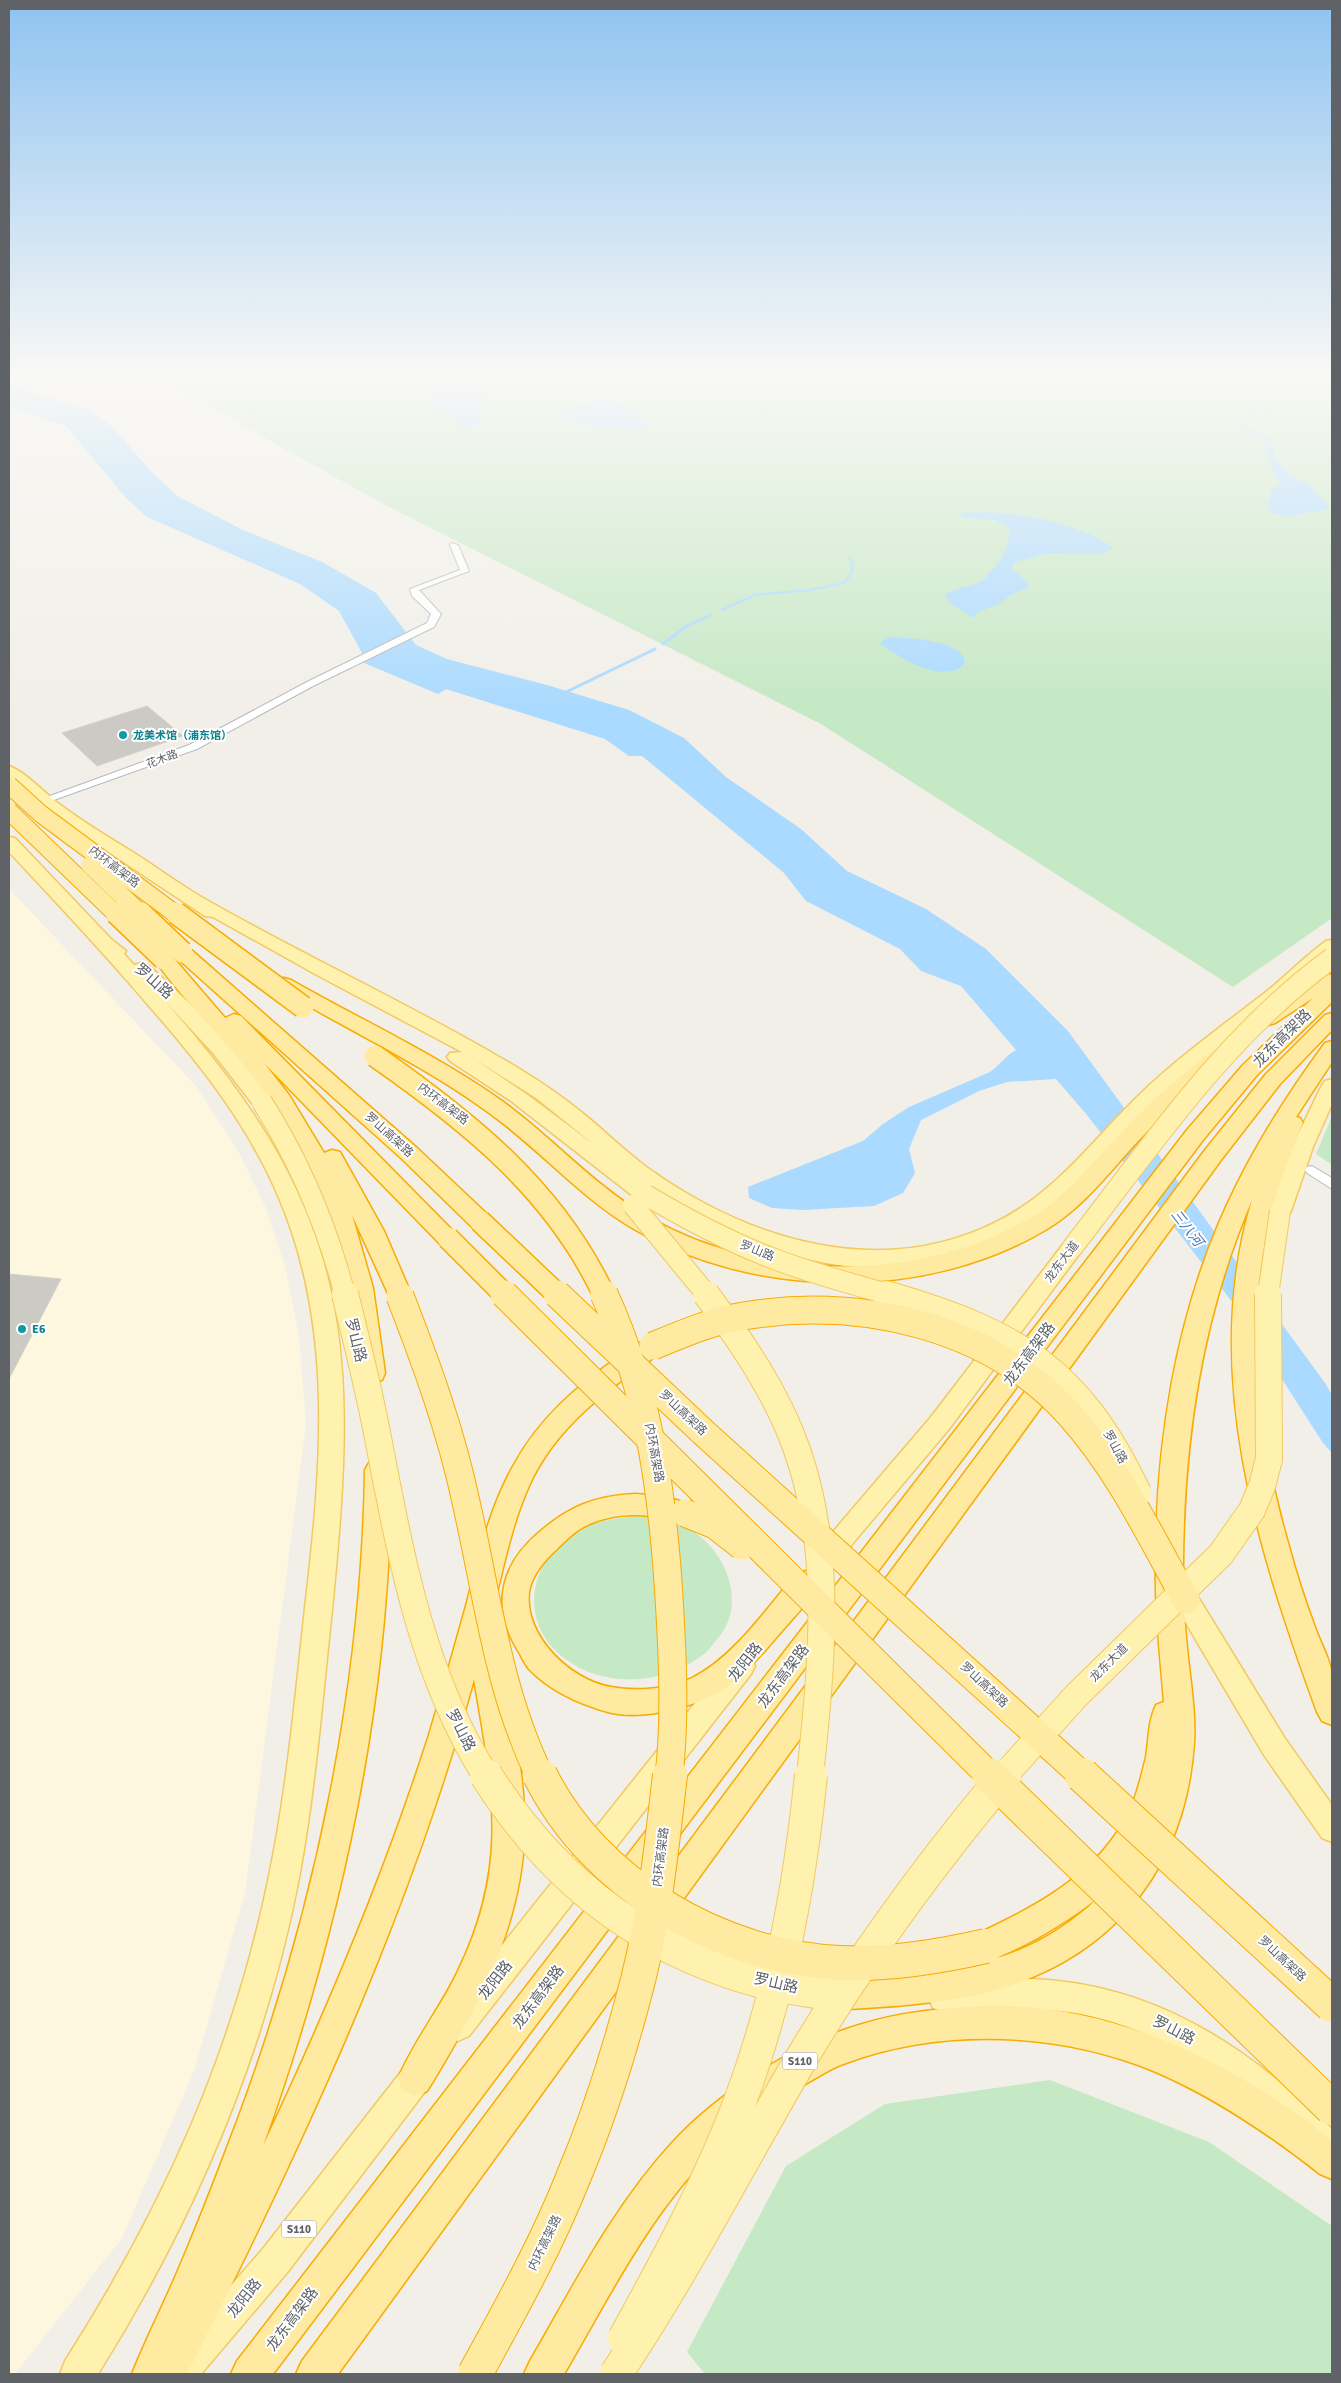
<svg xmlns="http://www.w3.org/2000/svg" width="1341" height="2383" font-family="Signika,'Noto Sans SC',sans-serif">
  <rect width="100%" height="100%" fill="#f1efe8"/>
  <path fill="#fef7e0" d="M9 889 196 1086 237 1149 265 1206 285 1266 299 1336 306 1424 245 1893 194 2071 122 2238 15 2374H9Z"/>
  <g fill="#c5e8c5">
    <path d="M151 374H1332V918L1233 987 821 724 385 505Z"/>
    <path d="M1332 1116V1165L1316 1154Z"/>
    <path d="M633 1516C654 1518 676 1520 694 1532 727 1554 746 1603 719 1637 714 1642 710 1649 704 1654 663 1687 598 1689 558 1653 519 1618 531 1561 572 1534 590 1522 612 1519 633 1516Z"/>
    <path d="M1050 2080 1209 2142 1332 2226V2374H705L687 2352 786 2166 885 2104Z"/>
  </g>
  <g fill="#aadaff">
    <path d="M434 374H457L478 386 480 393 485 400C475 410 480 414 482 425L471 428H460L450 415 434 408 432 401 439 393 427 384Z"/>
    <path d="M1083 374H1141L1142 377C1127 390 1102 380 1084 382 1067 384 1053 397 1035 387 1045 375 1068 390 1083 374Z"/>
    <path d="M9 384 89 410 109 423 150 470 177 496 243 530 322 562 376 593 416 645 447 659 547 685 629 710 684 738 726 777 801 829 847 871 926 909 986 949 1068 1031 1325 1383 1332 1395V1453L1323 1443 1233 1303 1087 1115 1056 1079 1007 1082 979 1091 921 1120 909 1149 915 1173 903 1193 874 1206 802 1210 772 1208 749 1198 748 1187 863 1141 883 1124 909 1107 990 1072C1000 1065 1005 1056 1016 1050L961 986 921 971 900 949 806 901 784 873 642 756H629L605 739 446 689 438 694 364 663 361 651 339 611 300 584 147 517 127 499 66 426 9 407Z"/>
    <path d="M605 399C622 401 640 414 652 425 631 435 592 425 569 423L574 418H567L564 421 558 420C562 410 593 400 605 399Z"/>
    <path d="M1271 440 1276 459 1288 474 1310 485 1329 507 1327 510C1309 510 1281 524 1267 508L1272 488 1278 486 1280 483 1274 475 1265 446 1267 441Z"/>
    <path d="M965 512C975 513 986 512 996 513 1037 515 1077 525 1112 546V549L1102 554 1050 553 1015 562 1012 568 1029 584 1028 588 1012 594 999 604 978 612 974 618 949 603 945 595C956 585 984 588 988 573 1002 565 1009 544 1010 528L994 520 958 517Z"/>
    <path d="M891 637C910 638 958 640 965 660L963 666C938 683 902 658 880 644L883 640Z"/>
  </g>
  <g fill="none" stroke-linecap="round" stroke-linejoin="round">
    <g stroke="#aadaff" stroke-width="2.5">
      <path d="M1250 412 1257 403 1256 397"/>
      <path d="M1250 418 1237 423 1238 426 1271 440"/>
      <path d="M722 610 755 595 810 590 844 583 852 572V561L849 559"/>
    </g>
    <g stroke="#aadaff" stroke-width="3">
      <path d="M663 644 687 626 711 615"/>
      <path d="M562 694 655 649"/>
    </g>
  </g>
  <g fill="#cccac5" stroke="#d6d1c6">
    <path d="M147 706 183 736 97 766 62 733Z"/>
    <path d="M9 1274 61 1279 9 1379Z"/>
  </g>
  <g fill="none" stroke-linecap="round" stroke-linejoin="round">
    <defs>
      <g id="minor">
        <path d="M451 543 458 545 469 571 419 590 441 614 434 627 313 686 197 749 48 802 44 803 39 800 189 745 307 682 427 623 431 614 412 596 410 589 460 570 450 545Z"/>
        <path d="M1312 1166 1332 1178V1189L1307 1173 1305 1170 1307 1167Z"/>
      </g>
      <g id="primary">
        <path d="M9 766C27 773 43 792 59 804 82 821 106 836 131 851 155 866 179 884 203 898 299 953 399 999 494 1054 526 1072 557 1092 585 1115 607 1133 628 1154 652 1171 753 1242 883 1280 998 1221 1056 1192 1093 1140 1138 1096 1177 1058 1222 1026 1266 992 1286 976 1304 957 1326 941L1332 940V953C1314 968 1299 984 1281 999 1243 1029 1204 1057 1168 1090 1127 1128 1094 1177 1049 1210 996 1249 924 1270 859 1267 793 1263 710 1230 656 1193L654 1200 646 1202 638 1200 511 1101 450 1061 447 1057 450 1053 462 1052 317 975 213 917 205 916 51 814 9 779ZM471 1057 536 1098 596 1146 525 1093Z"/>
        <path d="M9 837 15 838 111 939 126 951 124 954 134 965 141 963 148 965C194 1005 239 1051 272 1102L269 1107 262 1108 255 1107 213 1053 164 1000C228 1073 286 1149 317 1241 356 1356 344 1481 333 1600 323 1692 316 1786 299 1878 265 2055 193 2222 98 2374H60L65 2361C162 2209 231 2058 268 1881 287 1791 295 1699 305 1608 321 1471 335 1329 279 1198 249 1126 200 1064 149 1006 104 953 56 902 9 852Z"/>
        <path d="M1332 1079V1104L1313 1147 1291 1211 1288 1216 1280 1218 1272 1216 1269 1211 1292 1147 1322 1085 1325 1081Z"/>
        <path d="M1072 1240 1080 1243 1083 1248 1080 1253 949 1429 832 1568 823 1571 814 1568 810 1561 814 1554 931 1417 1064 1243Z"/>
        <path d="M1186 1589 1195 1592 1284 1737 1332 1805V1842L1322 1838 1264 1755 1177 1608 1173 1600 1177 1592Z"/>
        <path d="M741 1654 751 1658 755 1666 751 1674 469 2036 458 2041 447 2036 442 2025 447 2014 731 1658Z"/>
        <path d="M1032 1979C1154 1984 1247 2046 1332 2129V2168L1320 2164C1247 2091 1168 2024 1061 2011 1023 2007 983 2010 944 2012L933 2008 928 1997 933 1986 944 1982Z"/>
        <path d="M422 2054 433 2059 438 2070 433 2081 286 2274 201 2374H160L165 2361 262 2250 411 2059Z"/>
      </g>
      <g id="trunk">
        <path d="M182 946 189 948 417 1148 488 1215 491 1221 488 1227 480 1229 472 1227 401 1158 175 956 172 952 175 948Z"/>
        <path d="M164 953 171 955 225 1018 234 1014 241 1016 460 1238 456 1244 448 1246 440 1244 264 1063 289 1095 324 1153 332 1150 340 1152 384 1231 412 1296 408 1302 400 1304 392 1302 352 1215 373 1288 385 1373 382 1380 373 1382 364 1380 361 1373C349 1259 320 1160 247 1069 217 1032 182 999 154 959L157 955Z"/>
        <path d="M1327 974 1332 975V1002L1257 1075 1203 1140 273 2374H231L237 2361 1187 1130 1243 1065 1313 998 1275 1023 1268 1025 1261 1023 1258 1019 1261 1015 1320 976Z"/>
        <path d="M284 978 291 980C361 1020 436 1054 502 1101 553 1138 595 1187 650 1218 763 1282 916 1283 1029 1219 1066 1198 1093 1161 1123 1131 1150 1102 1180 1076 1212 1051L1219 1050 1226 1051 1229 1056C1221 1068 1207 1076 1196 1086 1176 1103 1157 1121 1139 1140 1110 1171 1084 1207 1047 1229 926 1302 755 1299 634 1229 579 1197 537 1146 485 1110 420 1063 346 1029 277 988L274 984 277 980Z"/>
        <path d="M1332 1013V1030L1280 1084 1221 1160 338 2374H296L302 2361 1205 1150 1266 1074 1325 1015Z"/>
        <path d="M1332 1041V1062L1296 1117 1300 1118 1303 1123C1287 1161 1272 1200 1265 1241 1247 1341 1260 1446 1288 1543 1296 1573 1305 1601 1316 1630 1321 1644 1331 1661 1332 1676 1334 1692 1332 1709 1332 1725L1322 1721 1317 1712C1258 1550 1200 1372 1252 1200 1202 1316 1184 1438 1183 1563 1183 1591 1184 1620 1187 1648 1190 1680 1196 1711 1194 1743 1185 1876 1104 1967 975 1995 928 2005 880 2007 832 2010L820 2005 816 1994 820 1983 832 1978 935 1970 984 1961 975 1957 970 1946 975 1935C1039 1905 1109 1869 1135 1797 1139 1785 1143 1770 1146 1757 1149 1740 1148 1721 1156 1705L1164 1702C1161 1665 1157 1629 1156 1592 1153 1454 1174 1309 1237 1184 1262 1134 1292 1088 1325 1043ZM1098 1898C1069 1926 1031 1949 993 1959 1031 1944 1065 1923 1098 1898Z"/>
        <path d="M653 1337 662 1340 665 1346 662 1352C610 1387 555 1427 529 1486 511 1526 503 1570 492 1613L495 1620C502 1683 521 1745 524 1808 530 1912 480 2005 427 2091L415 2096 403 2091 398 2079C413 2042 440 2009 457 1973 510 1866 493 1790 474 1679 407 1922 300 2150 187 2374H132C145 2341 162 2308 176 2275 200 2220 221 2164 242 2108 316 1905 362 1686 365 1470L369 1463 378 1460 387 1463 391 1470C391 1700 340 1930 263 2146 326 2013 384 1876 429 1735 442 1692 454 1649 466 1606 479 1557 489 1507 515 1463 539 1419 577 1386 617 1358 629 1350 640 1341 653 1337Z"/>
        <path d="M635 1494 663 1496 686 1503 690 1510 686 1517C674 1522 663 1517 650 1516 625 1513 601 1517 580 1529 572 1534 564 1542 557 1549 545 1560 532 1574 529 1592 524 1636 570 1680 611 1687 637 1692 668 1689 692 1678 733 1658 767 1608 796 1574L806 1571 816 1574 820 1582C809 1603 790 1621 775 1639 757 1660 737 1683 711 1696 683 1710 638 1720 608 1712 579 1704 549 1690 529 1669 524 1663 521 1655 517 1649 492 1607 500 1567 536 1535 568 1507 593 1496 635 1494Z"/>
        <path d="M986 2006C1111 2002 1236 2064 1332 2140V2179L1320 2174C1269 2134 1216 2098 1156 2072 1061 2032 943 2027 846 2063 833 2067 821 2075 809 2082 768 2106 729 2133 697 2168 642 2229 605 2304 564 2374H524L530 2361C573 2287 613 2207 672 2143 718 2093 794 2044 859 2025 900 2012 943 2008 986 2006Z"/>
      </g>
    </defs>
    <use href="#minor" stroke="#b5b8bc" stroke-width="2"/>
    <use href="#primary" stroke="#f2c960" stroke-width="3"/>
    <use href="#trunk" stroke="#f9ab00" stroke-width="3"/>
    <use href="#minor" fill="#fff" fill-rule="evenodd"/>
    <use href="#primary" fill="#fff2af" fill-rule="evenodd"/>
    <use href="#trunk" fill="#feeaa1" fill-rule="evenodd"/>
    <defs>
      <g id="primary-bridge-far2">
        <path d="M262 1102C300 1162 327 1226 345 1295"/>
        <path d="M646 1195C688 1220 731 1243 777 1260 814 1274 852 1284 891 1295"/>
        <path d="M633 1205 707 1295"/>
        <path d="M1072 1248C1151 1146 1226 1035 1332 958"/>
        <path d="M1268 1295 1280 1211"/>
      </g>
      <g id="primary-bridge-far1">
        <path d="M345 1294C357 1342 369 1390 378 1438 401 1556 421 1673 486 1776"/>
        <path d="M706 1294C742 1342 777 1393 797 1450 834 1554 821 1669 810 1776"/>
        <path d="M886 1294C1016 1332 1079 1368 1138 1493"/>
        <path d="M1004 1776 1076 1696 1221 1554 1252 1510 1262 1486 1269 1459 1268 1294"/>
      </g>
      <g id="primary-bridge">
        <path d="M486 1775C551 1878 642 1950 762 1982 784 1988 806 1990 829 1994"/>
        <path d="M624 2339C666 2262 708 2186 739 2104 779 1999 800 1886 811 1775"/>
        <path d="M616 2374C685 2271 741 2161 804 2054 863 1956 932 1862 1005 1775"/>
      </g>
      <g id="trunk-bridge-far3">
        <path d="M9 785 41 814 177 915"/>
        <path d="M9 811 117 915"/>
        <path d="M90 865 142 915"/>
      </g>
      <g id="trunk-bridge-far2">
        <path d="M116 913 164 959"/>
        <path d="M141 913 182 952"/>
        <path d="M176 913 303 1007"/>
        <path d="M375 1056C468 1121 555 1190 604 1295"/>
        <path d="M480 1221 558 1295"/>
        <path d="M448 1238 505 1295"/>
      </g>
      <g id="trunk-bridge-far1">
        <path d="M504 1294 990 1776"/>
        <path d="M557 1294 704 1433 1083 1776"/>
        <path d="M604 1294C651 1395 664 1503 670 1614 673 1667 675 1723 669 1776"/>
        <path d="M400 1296C426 1363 451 1431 466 1502 487 1594 498 1691 540 1776"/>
        <path d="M653 1346C682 1334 712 1321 743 1316 859 1297 988 1324 1069 1414 1118 1468 1151 1537 1186 1600"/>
        <path d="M685 1513 715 1525 742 1546"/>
      </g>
      <g id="trunk-bridge">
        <path d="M540 1775C594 1884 719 1957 840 1963 890 1965 938 1957 986 1946"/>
        <path d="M989 1775 1332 2108"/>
        <path d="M1082 1775 1332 2005"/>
        <path d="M475 2374C510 2310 546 2246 573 2178 600 2114 621 2047 638 1980 655 1913 662 1844 670 1775"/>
      </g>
    </defs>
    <use href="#primary-bridge-far2" stroke="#f2c960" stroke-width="22" stroke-linecap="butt"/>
    <use href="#primary-bridge-far1" stroke="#f2c960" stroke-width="28" stroke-linecap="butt"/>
    <use href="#primary-bridge" stroke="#f2c960" stroke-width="34" stroke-linecap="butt"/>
    <use href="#trunk-bridge-far3" stroke="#f9ab00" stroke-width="19" stroke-linecap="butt"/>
    <use href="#trunk-bridge-far2" stroke="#f9ab00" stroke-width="24" stroke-linecap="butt"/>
    <use href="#trunk-bridge-far1" stroke="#f9ab00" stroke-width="29" stroke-linecap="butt"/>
    <use href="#trunk-bridge" stroke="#f9ab00" stroke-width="36" stroke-linecap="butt"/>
    <use href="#primary-bridge-far2" stroke="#fff2af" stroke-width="20"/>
    <use href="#primary-bridge-far1" stroke="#fff2af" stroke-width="26"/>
    <use href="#primary-bridge" stroke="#fff2af" stroke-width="32"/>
    <use href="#trunk-bridge-far3" stroke="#feeaa1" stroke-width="17"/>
    <use href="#trunk-bridge-far2" stroke="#feeaa1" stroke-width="21"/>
    <use href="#trunk-bridge-far1" stroke="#feeaa1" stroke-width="27"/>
    <use href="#trunk-bridge" stroke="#feeaa1" stroke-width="34"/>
  </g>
  <linearGradient id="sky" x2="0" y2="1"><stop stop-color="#8fc3f1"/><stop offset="0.53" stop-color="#f9f8f5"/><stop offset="1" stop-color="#f9f8f5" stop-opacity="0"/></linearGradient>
  <rect width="1341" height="708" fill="url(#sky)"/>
  <g fill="#0f9aa8" stroke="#fff" stroke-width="2">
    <circle cx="123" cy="735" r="5"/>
    <circle cx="22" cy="1329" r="5"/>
  </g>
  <g text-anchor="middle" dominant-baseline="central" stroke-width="4" stroke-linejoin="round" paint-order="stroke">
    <g font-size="11" font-weight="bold" fill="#0d838f" stroke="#fff" text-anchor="start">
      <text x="133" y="735">龙美术馆（浦东馆）</text>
    </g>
    <g font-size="11" fill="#5f6368" stroke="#fff">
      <text transform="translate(162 759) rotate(-20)">花木路</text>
    </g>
    <g fill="#fff" stroke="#8f9295" stroke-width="1">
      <rect x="782.5" y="2052.5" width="35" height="17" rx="4"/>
      <rect x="281.5" y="2220.5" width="35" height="17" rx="4"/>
    </g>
    <g font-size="11" font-weight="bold" fill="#5f6368">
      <text x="800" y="2061">S110</text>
      <text x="299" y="2229">S110</text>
    </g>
    <g font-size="12" fill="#5f6368" stroke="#fff">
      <text transform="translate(114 867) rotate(37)">内环高架路</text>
      <text transform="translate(443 1104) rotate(37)">内环高架路</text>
      <text transform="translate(389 1135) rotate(42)">罗山高架路</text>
      <text transform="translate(757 1251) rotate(22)">罗山路</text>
      <text transform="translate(1062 1262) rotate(-53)">龙东大道</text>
      <text transform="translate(683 1413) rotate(43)">罗山高架路</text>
      <text transform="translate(1115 1447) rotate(61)">罗山路</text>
      <text transform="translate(654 1453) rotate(80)">内环高架路</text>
      <text transform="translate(1109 1663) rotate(-45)">龙东大道</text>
      <text transform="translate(984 1685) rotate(43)">罗山高架路</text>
      <text transform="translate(661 1857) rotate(-83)">内环高架路</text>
      <text transform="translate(1282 1959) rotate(43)">罗山高架路</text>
      <text transform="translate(545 2243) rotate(-64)">内环高架路</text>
    </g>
    <g font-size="12" font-weight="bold" fill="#0d838f" stroke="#fff" text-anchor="start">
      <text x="32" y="1329">E6</text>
    </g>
    <g font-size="14" font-style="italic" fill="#4174aa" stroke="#fff">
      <text transform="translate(1187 1228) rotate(52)">三八河</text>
    </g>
    <g font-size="15" fill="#5f6368" stroke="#fff">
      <text transform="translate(154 981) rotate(41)">罗山路</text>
      <text transform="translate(1282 1038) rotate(-45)">龙东高架路</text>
      <text transform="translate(356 1340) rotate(76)">罗山路</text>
      <text transform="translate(1029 1354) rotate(-53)">龙东高架路</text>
      <text transform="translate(745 1662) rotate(-52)">龙阳路</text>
      <text transform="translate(783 1676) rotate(-53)">龙东高架路</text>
      <text transform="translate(461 1730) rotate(63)">罗山路</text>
      <text transform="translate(495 1980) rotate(-52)">龙阳路</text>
      <text transform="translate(776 1983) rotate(13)">罗山路</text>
      <text transform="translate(538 1997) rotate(-53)">龙东高架路</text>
      <text transform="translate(1174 2030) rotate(27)">罗山路</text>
      <text transform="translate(244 2298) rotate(-51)">龙阳路</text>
      <text transform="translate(292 2319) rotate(-53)">龙东高架路</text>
    </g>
  </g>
  <rect width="1341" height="2383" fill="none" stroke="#5f6368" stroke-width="20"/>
</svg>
